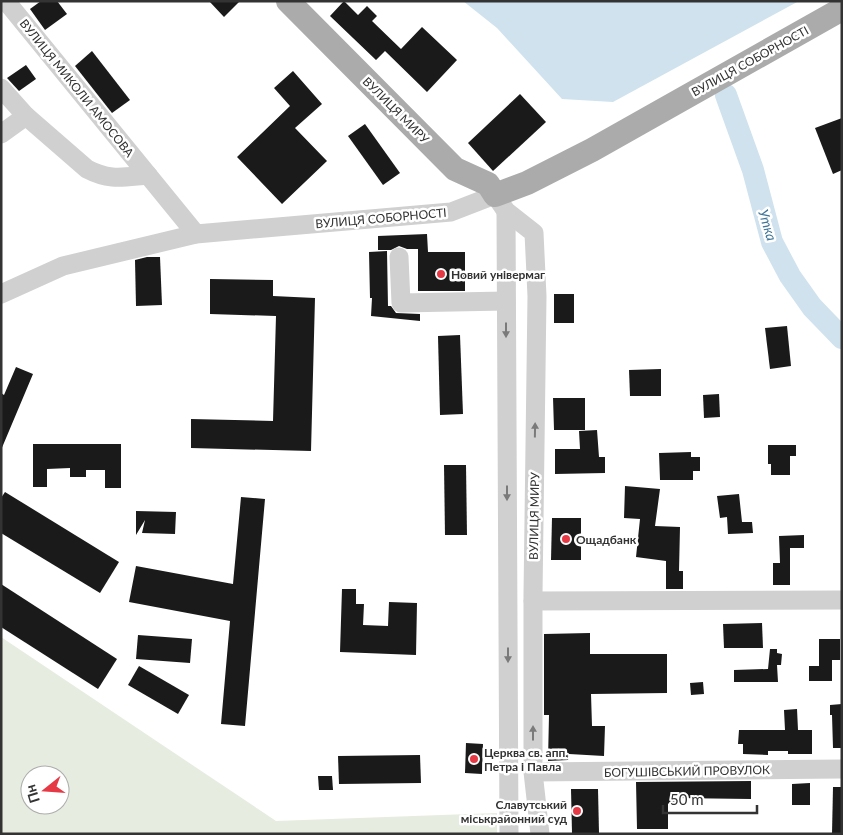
<svg xmlns="http://www.w3.org/2000/svg" width="843" height="835" font-family="Lato,sans-serif">
  <rect width="100%" height="100%" fill="#fff"/>
  <path fill="#e6ecdf" fill-rule="evenodd" d="M1 637 276 821 497 813V834H1ZM30 775H60V805H30Z"/>
  <path fill="#cfe2ee" d="M463 1H799L613 102 562 99 497 28Z"/>
  <g fill="none" stroke-linecap="round" stroke-linejoin="round">
    <path stroke="#cfe2ee" stroke-width="22" d="M726 95 753 170 772 242 790 276 812 307 842 338"/>
  </g>
  <g fill="#1a1a1a">
    <path d="M41 1H57L67 14 45 30 30 9Z"/>
    <path d="M209 1H240L224 17Z"/>
    <path d="M344 1 358 15 367 6 377 16 372 21 401 49 422 27 457 60 427 92 385 51 376 60 330 16Z"/>
    <path d="M92 51 130 100 112 113 75 66Z"/>
    <path d="M26 65 36 79 19 91 7 78Z"/>
    <path d="M293 71 322 104 295 128 327 161 282 204 237 157 290 106 274 88Z"/>
    <path d="M520 94 546 122 493 171 468 143Z"/>
    <path d="M842 118V170L833 174 815 128Z"/>
    <path d="M365 124 400 173 383 185 348 136Z"/>
    <path d="M427 234 428 252H465V291H418V249H407L399 246 391 250H378V236Z"/>
    <path d="M387 251 388 306H391L396 313 420 314V321L371 316 372 298H370L369 252Z"/>
    <path d="M147 257H160L162 305 136 306 135 260Z"/>
    <path d="M210 279 273 280V296L315 298 311 451 191 448V419L273 421 276 316 210 314Z"/>
    <rect x="554" y="294" width="20" height="29"/>
    <path d="M787 326 791 366 770 369 765 328Z"/>
    <path d="M460 335 463 414 440 415 438 336Z"/>
    <path d="M16 367 33 374 1 450V393L4 395Z"/>
    <path d="M661 369V396H630L629 370Z"/>
    <path d="M719 394 720 417 704 418 703 395Z"/>
    <path d="M553 398H585V430H554Z"/>
    <path d="M597 430 599 457H605V473L555 474V449H580L579 431Z"/>
    <path d="M33 444H121V488H105V470H86V477H70V468L47 469V487H33Z"/>
    <path d="M768 445H796V456H790V475H771V464H768Z"/>
    <path d="M691 452V457H700V471H693V480H660L659 453Z"/>
    <path d="M444 465H466L467 535H445Z"/>
    <path d="M625 486 660 489 655 526 680 527 679 571H683V589H666V561L636 557 640 519 624 518Z"/>
    <path d="M5 492 119 562 100 593 1 533V498Z"/>
    <path d="M739 494 742 522H752L753 533 728 534 727 517 720 518 717 496Z"/>
    <path d="M241 497 265 499 245 726 221 724 230 621 129 602 136 566 233 584Z"/>
    <path d="M136 511 176 512 175 534 142 533 145 520 136 535Z"/>
    <path d="M552 518H581V560H551Z"/>
    <path d="M804 535V548H790V585H773V563H780L779 536Z"/>
    <path d="M1 584 117 659 98 689 1 627Z"/>
    <path d="M342 589H356V604H364L363 625 388 626 389 602 417 603 416 655 340 652Z"/>
    <path d="M762 623 763 648H724L723 624Z"/>
    <path d="M590 633V654H667V693L591 694 592 726H605L604 756 569 754 568 760 548 761 549 715H544V634Z"/>
    <path d="M138 635 192 639 190 663 136 659Z"/>
    <path d="M819 639H840V660H832V681H809V666H819Z"/>
    <path d="M770 649H777V653L782 654 781 665H777L778 682H734V670L768 669Z"/>
    <path d="M139 666 189 695 178 714 128 685Z"/>
    <path d="M703 682 704 694 691 695 690 683Z"/>
    <path d="M842 704V748H833L832 715H830V705Z"/>
    <path d="M797 709 798 730H812V754H788V751H768V755L743 754V744H738L739 730H785L784 710Z"/>
    <path d="M466 743 483 744 482 774 465 773Z"/>
    <path d="M420 755 421 783 339 784 338 756Z"/>
    <path d="M318 776H332L333 790H319Z"/>
    <path d="M751 781V799L675 798V804H668V829H637L636 782Z"/>
    <path d="M810 783V805H792V784Z"/>
    <path d="M833 787H842V834H832Z"/>
    <path d="M571 789H598L599 833H572Z"/>
  </g>
  <g fill="none" stroke-linecap="round" stroke-linejoin="round">
    <g stroke="#d0d0d0" stroke-width="19">
      <path d="M6 1 196 234"/>
      <path d="M1 88 26 116 1 134"/>
      <path d="M26 116 87 169C110 181 123 177 148 175"/>
      <path d="M506 211 509 834"/>
      <path d="M399 257 401 303 506 301"/>
      <path d="M1 294 63 266 196 234 451 212 495 195 506 211 534 233 537 296 533 595V772L540 834"/>
      <path d="M533 601 842 600"/>
      <path d="M533 772 842 769"/>
    </g>
    <path stroke="#ababab" stroke-width="24" d="M288 1 455 169 488 184 495 195 527 183 592 150 842 9"/>
  </g>
  <defs><path id="oneway-solid" d="M-6-.8H1V-3.2L6.5 0L1 3.2V.8H-6Z" transform="scale(1.25)"/></defs>
  <g fill="#7a7a7a">
    <use href="#oneway-solid" transform="translate(506 330) rotate(90)"/>
    <use href="#oneway-solid" transform="translate(535 430) rotate(-89)"/>
    <use href="#oneway-solid" transform="translate(507 493) rotate(90)"/>
    <use href="#oneway-solid" transform="translate(508 655) rotate(90)"/>
    <use href="#oneway-solid" transform="translate(533 733) rotate(-90)"/>
  </g>
  <g fill="#e63946" stroke="#fff" stroke-width="2">
    <circle cx="441" cy="274" r="5"/>
    <circle cx="566" cy="539" r="5"/>
    <circle cx="474" cy="759" r="5"/>
    <circle cx="577" cy="811" r="5"/>
  </g>
  <g text-anchor="middle" dominant-baseline="central" stroke-width="5" stroke-linejoin="round" paint-order="stroke">
    <g font-size="12" fill="#333" stroke="#fff">
      <text transform="translate(750 61) rotate(-29)">ВУЛИЦЯ СОБОРНОСТІ</text>
      <text transform="translate(77 88) rotate(51)">ВУЛИЦЯ МИКОЛИ АМОСОВА</text>
      <text transform="translate(396 110) rotate(45)">ВУЛИЦЯ МИРУ</text>
      <text transform="translate(381 218) rotate(-5)">ВУЛИЦЯ СОБОРНОСТІ</text>
      <text transform="translate(534 516) rotate(-89)">ВУЛИЦЯ МИРУ</text>
      <text transform="translate(687 771) rotate(-1)">БОГУШІВСЬКИЙ ПРОВУЛОК</text>
    </g>
    <g font-size="12" font-weight="bold" fill="#333" stroke="#fff" text-anchor="start">
      <text x="451" y="274">Новий універмаг</text>
      <text x="576" y="539">Ощадбанк</text>
      <text x="484" y="752">Церква св. апп.<tspan x="484" dy="14">Петра і Павла</tspan></text>
      <text x="567" y="804" text-anchor="end">Славутський<tspan x="567" dy="14">міськрайонний суд</tspan></text>
    </g>
    <g font-size="14" font-style="italic" fill="#3f7597" stroke="#fff">
      <text transform="translate(768 225) rotate(73)">Утка</text>
    </g>
  </g>
  <rect width="843" height="835" fill="none" stroke="#333333" stroke-width="5"/>
  <g transform="translate(45 790) rotate(253)"><circle r="24" fill="#ffffff" stroke="#adadad"/>
  <path d="M0-4L9 19L0 12L-9 19Z" fill="#e63946"/>
  <text y="-8" font-size="14" font-weight="bold" text-anchor="middle" fill="#333333">Пн</text>
  </g>
  <path d="M663 805v8h94v-8" fill="none" stroke="#333333" stroke-width="2.5"/>
  <text x="670" y="805" font-size="15" fill="#333333" stroke="#ffffff" stroke-width="4" paint-order="stroke">50 m</text>
</svg>
